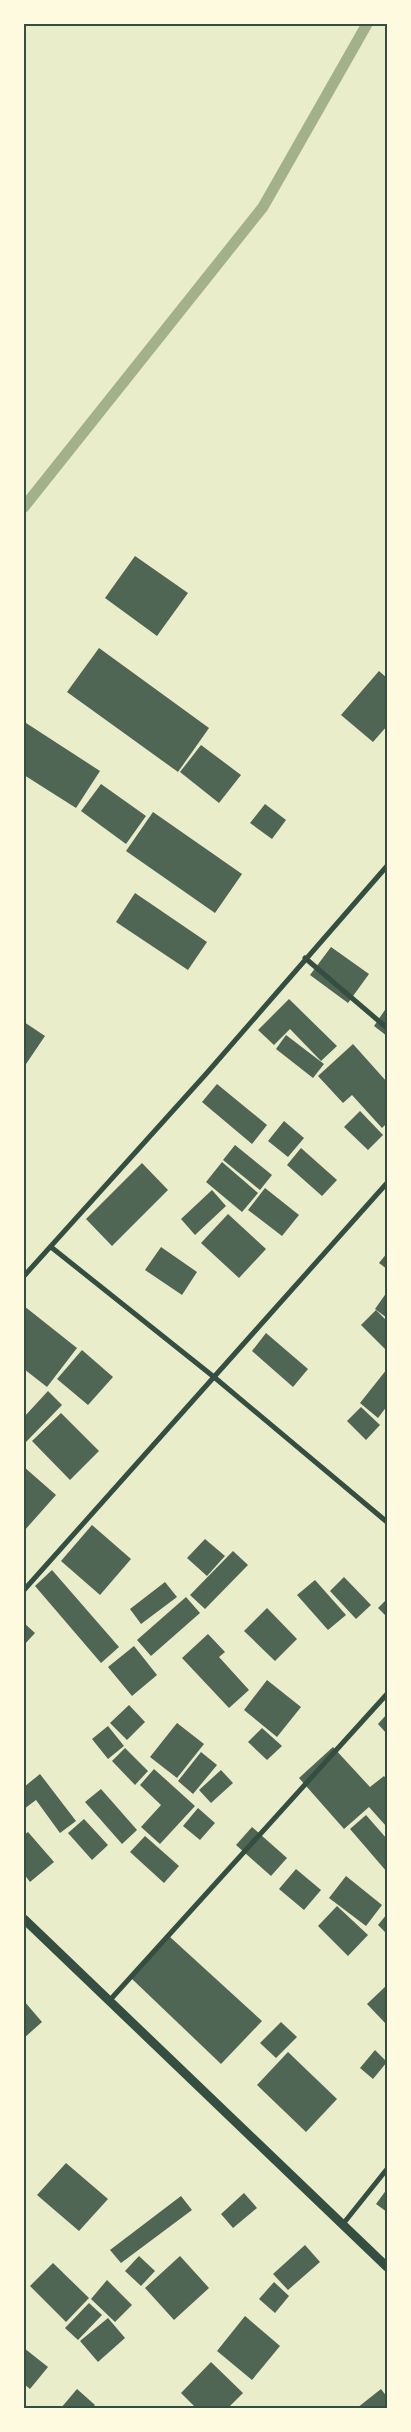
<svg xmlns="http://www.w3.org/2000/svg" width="411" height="2432" font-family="Signika,sans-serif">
  <rect width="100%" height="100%" fill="#e9edc9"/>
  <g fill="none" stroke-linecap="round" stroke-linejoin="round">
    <path stroke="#a3b18a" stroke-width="11" d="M24 507 263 207 367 24"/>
  </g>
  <g fill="#4f6655">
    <path d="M135 556 188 593 157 636 105 598Z"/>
    <path d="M99 648 209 728 178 772 67 692Z"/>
    <path d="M379 671 387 678V726L373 742 341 715Z"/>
    <path d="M26 723 100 771 76 808 24 775V727Z"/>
    <path d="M201 745 241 775 219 803 180 772Z"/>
    <path d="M101 784 146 816 126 844 81 811Z"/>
    <path d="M265 804 286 820 272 839 250 823Z"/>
    <path d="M153 812 242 874 215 913 126 851Z"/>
    <path d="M135 893 207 942 188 970 116 922Z"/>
    <path d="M331 947 369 974 348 1003 310 975Z"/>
    <path d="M289 999 337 1046 321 1061 290 1029 274 1045 258 1030Z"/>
    <path d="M387 1007V1036L374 1026Z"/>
    <path d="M24 1022 45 1036 24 1067Z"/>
    <path d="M286 1035 324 1064 313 1078 276 1049Z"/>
    <path d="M353 1044 387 1082V1123L382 1128 352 1095 343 1103 318 1076Z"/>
    <path d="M217 1084 267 1125 252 1144 202 1102Z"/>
    <path d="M360 1111 383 1135 368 1150 344 1127Z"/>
    <path d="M284 1121 304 1138 288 1157 268 1141Z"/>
    <path d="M235 1145 272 1175 260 1190 223 1160Z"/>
    <path d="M301 1148 337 1180 322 1196 287 1165Z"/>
    <path d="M222 1162 258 1193 242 1212 206 1182Z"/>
    <path d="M142 1163 168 1190 112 1246 86 1219Z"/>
    <path d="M265 1188 299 1215 282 1236 248 1210Z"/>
    <path d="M212 1190 226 1206 195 1235 181 1219Z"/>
    <path d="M228 1214 266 1249 239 1278 201 1243Z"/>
    <path d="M161 1247 197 1272 182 1295 145 1270Z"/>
    <path d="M387 1253V1269L379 1263Z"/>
    <path d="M387 1292V1318L375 1309Z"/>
    <path d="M24 1306 77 1348 47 1387 24 1369Z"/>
    <path d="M376 1310 387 1321V1351L361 1325Z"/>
    <path d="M266 1333 308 1369 293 1387 252 1351Z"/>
    <path d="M82 1350 113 1377 88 1405 57 1379Z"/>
    <path d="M387 1369V1406L378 1418 360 1403Z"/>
    <path d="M48 1391 62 1405 26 1442 24 1440V1417Z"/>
    <path d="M361 1407 380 1425 366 1440 347 1421Z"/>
    <path d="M61 1413 99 1451 70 1480 32 1441Z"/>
    <path d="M24 1467 56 1495 24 1531Z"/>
    <path d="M92 1525 131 1559 100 1595 61 1561Z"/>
    <path d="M205 1539 225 1556 207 1576 187 1558Z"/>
    <path d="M233 1551 248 1565 205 1609 190 1595Z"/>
    <path d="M52 1570 119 1647 101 1663 35 1586Z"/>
    <path d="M344 1577 371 1605 356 1619 330 1591Z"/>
    <path d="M315 1580 346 1615 328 1630 297 1595Z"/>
    <path d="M165 1582 177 1597 141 1624 130 1609Z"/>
    <path d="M186 1597 200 1613 151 1656 137 1640Z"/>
    <path d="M387 1599V1617L378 1608Z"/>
    <path d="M267 1608 297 1639 275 1661 244 1631Z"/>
    <path d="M24 1623 35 1633 24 1645Z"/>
    <path d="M208 1634 225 1652 219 1657 249 1690 229 1708 182 1658Z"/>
    <path d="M134 1646 157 1675 132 1696 108 1667Z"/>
    <path d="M267 1680 301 1707 277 1737 244 1710Z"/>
    <path d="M129 1705 145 1722 127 1740 110 1723Z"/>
    <path d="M387 1714V1734L378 1724Z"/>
    <path d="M177 1723 204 1744 177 1778 150 1757Z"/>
    <path d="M108 1726 124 1746 108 1759 92 1739Z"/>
    <path d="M262 1728 282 1746 267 1760 248 1742Z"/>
    <path d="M333 1747 370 1787 384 1776 387 1780 386 1826 369 1807 344 1829 299 1778Z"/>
    <path d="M125 1748 148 1771 135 1785 112 1761Z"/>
    <path d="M201 1752 217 1765 193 1794 178 1781Z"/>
    <path d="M154 1769 195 1806 160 1844 141 1827 161 1805 140 1785Z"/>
    <path d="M221 1770 233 1783 211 1803 199 1790Z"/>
    <path d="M40 1774 76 1821 60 1833 36 1800 24 1809V1787Z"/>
    <path d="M101 1789 137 1830 122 1844 85 1802Z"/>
    <path d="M198 1808 215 1823 200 1840 183 1826Z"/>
    <path d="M366 1815 387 1839V1872L350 1829Z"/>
    <path d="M84 1819 108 1845 92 1860 68 1833Z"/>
    <path d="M252 1827 287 1858 271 1876 236 1845Z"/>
    <path d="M28 1832 54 1862 30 1882 24 1874V1835Z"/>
    <path d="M145 1836 179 1866 164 1883 130 1852Z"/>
    <path d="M296 1869 321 1890 304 1910 279 1889Z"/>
    <path d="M346 1876 382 1905 366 1926 329 1898Z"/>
    <path d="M337 1906 368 1935 348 1956 318 1926Z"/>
    <path d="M387 1914V1934L378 1925Z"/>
    <path d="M170 1937 262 2021 221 2064 131 1978Z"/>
    <path d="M387 1985V2025L367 2004Z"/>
    <path d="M24 2001 42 2022 24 2038Z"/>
    <path d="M281 2022 297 2037 276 2058 260 2043Z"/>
    <path d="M375 2050 387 2062 373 2079 360 2068Z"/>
    <path d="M288 2052 337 2099 306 2132 257 2085Z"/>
    <path d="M66 2163 108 2199 79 2231 37 2195Z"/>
    <path d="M387 2189V2212L376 2204Z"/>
    <path d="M244 2193 257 2208 233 2228 221 2214Z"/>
    <path d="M181 2196 192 2210 121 2263 110 2250Z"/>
    <path d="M305 2245 320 2262 288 2290 273 2274Z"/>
    <path d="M139 2256 155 2271 141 2286 125 2271Z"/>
    <path d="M180 2256 209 2288 174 2320 145 2288Z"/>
    <path d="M53 2263 89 2298 66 2322 30 2286Z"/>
    <path d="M107 2280 132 2305 115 2322 91 2299Z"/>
    <path d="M274 2282 289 2296 275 2313 259 2299Z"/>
    <path d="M89 2303 102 2315 78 2340 65 2328Z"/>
    <path d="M245 2316 280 2346 252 2380 217 2351Z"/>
    <path d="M108 2318 125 2338 98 2362 80 2341Z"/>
    <path d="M24 2348 48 2367 30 2389 24 2384Z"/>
    <path d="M211 2362 243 2393 228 2408H196L181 2393Z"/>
    <path d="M77 2389 95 2405 92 2408H61Z"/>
    <path d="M381 2389 387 2397V2407L357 2408Z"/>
  </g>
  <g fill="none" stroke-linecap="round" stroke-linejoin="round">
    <g stroke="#344e41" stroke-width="5">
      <path d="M305 958 387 1028"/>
      <path d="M51 1247 214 1377 387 1522"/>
      <path d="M24 1276 206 1074 387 866"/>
      <path d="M24 1590 387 1183"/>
      <path d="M110 2000 387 1694"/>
      <path d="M343 2224 387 2169"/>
    </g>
    <path stroke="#344e41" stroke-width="9" d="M24 1919 387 2267"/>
  </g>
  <rect width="411" height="2432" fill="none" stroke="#fefae0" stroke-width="50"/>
  <rect x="25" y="25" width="361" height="2382" fill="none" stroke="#344e41" stroke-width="2"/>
</svg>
